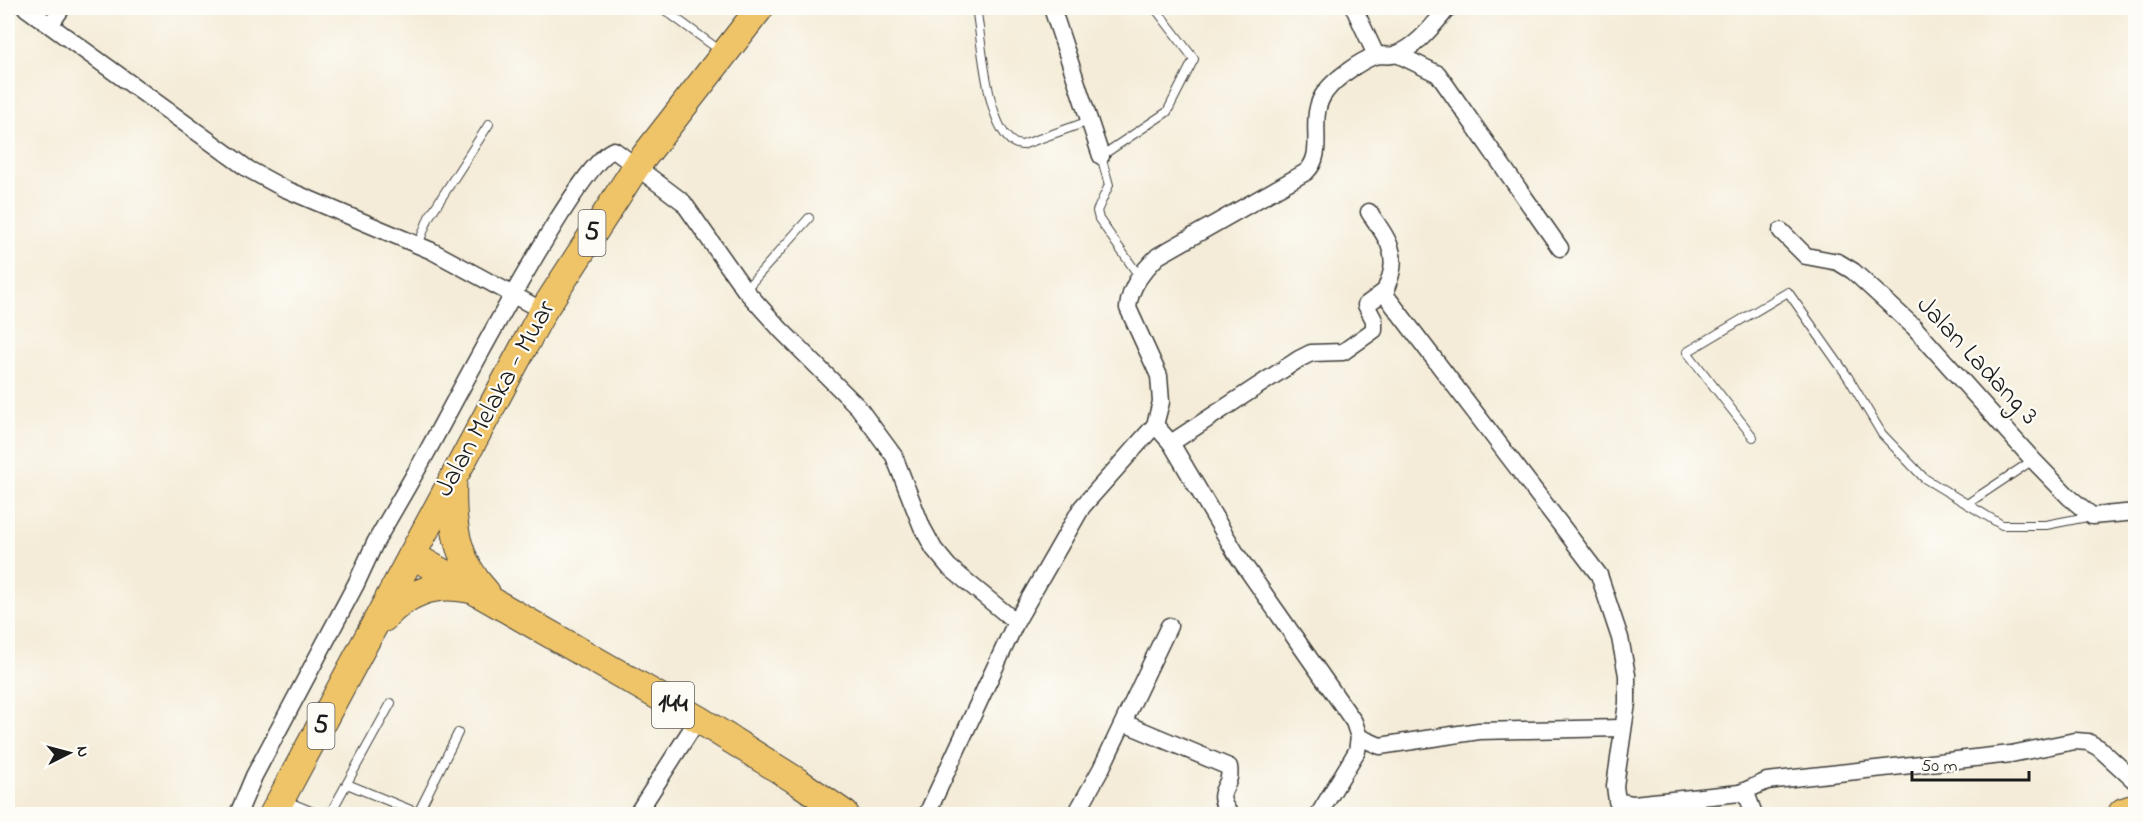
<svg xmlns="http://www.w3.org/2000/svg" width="2143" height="822" font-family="'Indie Flower',sans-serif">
  <rect width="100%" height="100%" fill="#fdfcf7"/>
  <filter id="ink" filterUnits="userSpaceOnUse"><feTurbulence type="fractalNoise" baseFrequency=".0167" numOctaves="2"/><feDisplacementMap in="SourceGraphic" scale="12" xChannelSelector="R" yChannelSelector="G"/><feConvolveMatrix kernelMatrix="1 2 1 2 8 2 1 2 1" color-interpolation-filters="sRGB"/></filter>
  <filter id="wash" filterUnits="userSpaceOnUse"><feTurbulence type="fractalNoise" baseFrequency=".008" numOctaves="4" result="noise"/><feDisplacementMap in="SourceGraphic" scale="24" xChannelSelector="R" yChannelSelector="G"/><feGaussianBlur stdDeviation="1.35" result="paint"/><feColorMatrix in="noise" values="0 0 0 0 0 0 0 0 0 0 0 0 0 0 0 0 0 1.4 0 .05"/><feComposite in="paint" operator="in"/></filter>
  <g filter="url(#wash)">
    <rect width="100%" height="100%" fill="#f4ecd8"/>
  </g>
  <g filter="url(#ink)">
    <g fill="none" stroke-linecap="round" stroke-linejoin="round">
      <defs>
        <g id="lane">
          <path d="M662 8 722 52"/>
          <path d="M976 8C982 36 986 144 1022 145L1089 121"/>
          <path d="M418 245 429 217 489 124"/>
          <path d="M1139 276 1099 219 1097 211 1109 185 1101 156 1167 112 1194 59 1155 8"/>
          <path d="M745 290 809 218"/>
          <path d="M1753 437 1687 352 1788 292 1848 377 1882 434 1924 478 2002 525H2046L2092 516"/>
          <path d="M1967 504 2033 460"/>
          <path d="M347 784 418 813 458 733"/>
          <path d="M286 801 318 814"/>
          <path d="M330 814 391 703"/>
        </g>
        <g id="street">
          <path d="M26 8 248 169 283 188 432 251 543 311"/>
          <path d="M1052 8 1101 156"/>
          <path d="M1354 8 1376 55"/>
          <path d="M50 25 62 8"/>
          <path d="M1397 54 1438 74 1560 248"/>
          <path d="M1369 212C1382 231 1398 249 1391 274 1389 283 1384 287 1387 297L1599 575 1620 638 1627 675V703L1615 786 1617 801 1633 804 1740 793 1748 798 1754 814"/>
          <path d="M1781 231 1806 256 1838 262 1853 271 1914 327 2033 460 2069 497 2092 516 2136 512"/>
          <path d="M1155 425 1171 443 1237 555 1354 722 1359 737 1380 746 1479 731 1621 728"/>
          <path d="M1171 443 1299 359 1311 353 1343 352 1374 330V320L1366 305 1385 291"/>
          <path d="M1124 723 1229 767C1233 790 1211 789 1230 814"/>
          <path d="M1740 793 1767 781 2011 754 2075 741 2088 742 2099 748 2136 782"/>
          <path d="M238 814 254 776 356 584 375 543C392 513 410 483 427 452 452 407 579 160 614 150L683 202 745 290 781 330 858 407 894 456 922 527 934 549 949 567 1016 622"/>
          <path d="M637 814 698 719"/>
          <path d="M927 814 1016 622 1082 507 1155 425 1161 402 1159 376 1128 308C1130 286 1143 271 1158 256L1306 172C1328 152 1305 117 1326 91 1336 78 1359 62 1374 56 1381 54 1390 57 1397 54 1418 46 1434 24 1448 8"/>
          <path d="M1076 814 1101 769 1169 626"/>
          <path d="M1319 814 1357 751 1359 737"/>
        </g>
        <g id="primary">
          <path d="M453 481C451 523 456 560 486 592"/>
          <path d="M412 555 698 719 797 781 845 814"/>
          <path d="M384 618C407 593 434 582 468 589"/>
          <path d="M273 814 543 311 636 167 760 8"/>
        </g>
        <path id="highway" d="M2124 814 2133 811"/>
      </defs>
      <use href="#lane" stroke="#3c3b38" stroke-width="10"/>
      <use href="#street" stroke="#3c3b38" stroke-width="19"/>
      <use href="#primary" stroke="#3c3b38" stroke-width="29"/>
      <use href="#highway" stroke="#3c3b38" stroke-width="34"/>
      <use href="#lane" stroke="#fff" stroke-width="8"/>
      <use href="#street" stroke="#fff" stroke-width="16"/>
      <use href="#primary" stroke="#efc469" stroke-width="27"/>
      <use href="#highway" stroke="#efc469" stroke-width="32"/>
    </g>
  </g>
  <g text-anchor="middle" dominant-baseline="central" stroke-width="4.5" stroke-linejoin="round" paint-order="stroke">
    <g fill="#fdfcf7" stroke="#605f5e" stroke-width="1.5">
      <rect x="578.5" y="210" width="27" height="46" rx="4.5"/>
      <rect x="652" y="682" width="42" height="46" rx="4.5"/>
      <rect x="307.5" y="703" width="27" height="46" rx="4.5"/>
    </g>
    <g font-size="26" font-weight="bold" fill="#1c1c1c">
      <text x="592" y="233">5</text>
      <text x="673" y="705">144</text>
      <text x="321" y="726">5</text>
    </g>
    <g font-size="27" fill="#1c1c1c" stroke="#fdfcf7">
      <text transform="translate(1977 361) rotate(47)">Jalan Ladang 3</text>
      <text transform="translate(496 399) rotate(-61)">Jalan Melaka - Muar</text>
    </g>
  </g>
  <rect width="2143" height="822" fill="none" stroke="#fdfcf7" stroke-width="30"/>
  <g transform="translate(69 753) rotate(84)" stroke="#fdfcf7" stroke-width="4.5" paint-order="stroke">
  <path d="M0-4.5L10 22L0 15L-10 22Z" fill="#1c1c1c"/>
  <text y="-9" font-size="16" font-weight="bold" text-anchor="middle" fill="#1c1c1c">N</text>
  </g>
  <path d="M1912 771v9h117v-9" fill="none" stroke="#1c1c1c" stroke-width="3"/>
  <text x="1921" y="771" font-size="18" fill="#1c1c1c" stroke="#fdfcf7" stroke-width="4.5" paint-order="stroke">50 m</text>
</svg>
